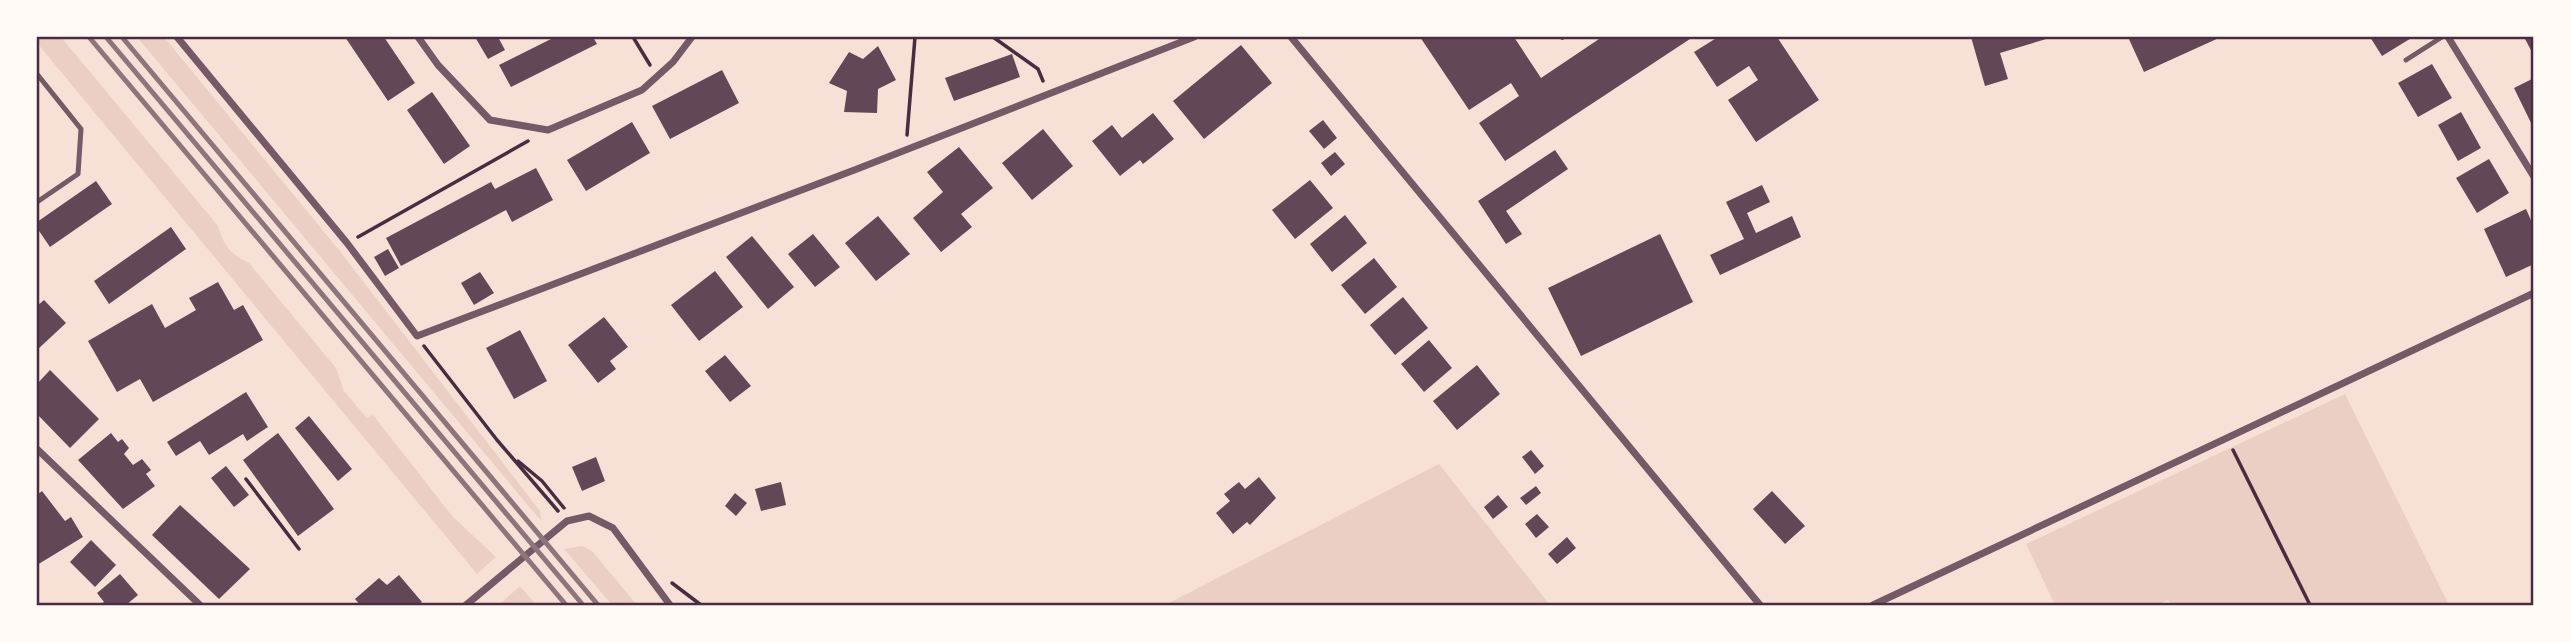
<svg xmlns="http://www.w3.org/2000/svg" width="2571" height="642" font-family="'IBM Plex Serif',serif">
  <rect width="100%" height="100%" fill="#f7e1d7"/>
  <g fill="#ebcfc5">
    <path d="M37 37H61L218 226C224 246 230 254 249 263L336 368 344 391 367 418 373 415 453 517 496 557 477 574 37 43Z"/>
    <path d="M137 37H164L339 250 540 511 541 521Z"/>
    <path d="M2345 394 2449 605H2171L2168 600 2156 605H2055L2026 544Z"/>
    <path d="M1439 464 1550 605H1165Z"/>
    <path d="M582 546 592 551 637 605H612L564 549Z"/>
    <path d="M520 586 536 605H499Z"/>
  </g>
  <g fill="#644757">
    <path d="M345 37H384L415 83 388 101Z"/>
    <path d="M475 37H498L505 50 488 59Z"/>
    <path d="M555 37H593L597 44 511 87 499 65Z"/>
    <path d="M1420 37H1514L1541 78 1602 37H1693L1505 161 1479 123 1519 96 1511 83 1469 110Z"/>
    <path d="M1718 37H1777L1819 100 1756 142 1728 100 1758 80 1749 66 1717 87 1694 52Z"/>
    <path d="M1971 37H2053L2000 53 2008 79 1985 86Z"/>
    <path d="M2128 37H2221L2144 72Z"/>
    <path d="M2370 37H2413L2382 56Z"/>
    <path d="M2524 37H2534V56Z"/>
    <path d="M1241 45 1272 83 1204 139 1173 101Z"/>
    <path d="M878 46 896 80 878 89 877 113 844 112 847 91 829 83 849 52 863 59Z"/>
    <path d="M1012 54 1020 77 954 101 945 78Z"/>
    <path d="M2432 64 2452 98 2418 117 2398 83Z"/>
    <path d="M722 70 739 103 670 139 652 106Z"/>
    <path d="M2534 78V129L2514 88Z"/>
    <path d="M432 92 470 146 444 164 407 110Z"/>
    <path d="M2461 112 2481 148 2458 161 2438 125Z"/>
    <path d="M1153 113 1174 139 1143 164 1140 160 1120 176 1092 141 1112 125 1122 138Z"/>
    <path d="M1323 120 1337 138 1324 149 1309 131Z"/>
    <path d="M632 122 650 153 586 191 567 160Z"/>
    <path d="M1043 129 1073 166 1032 200 1002 163Z"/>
    <path d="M959 147 993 188 961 214 972 227 941 252 913 218 943 192 927 172Z"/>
    <path d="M1555 150 1568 169 1506 211 1522 234 1506 244 1478 201Z"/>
    <path d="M1335 152 1345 164 1331 176 1321 163Z"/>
    <path d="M2489 159 2509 193 2477 213 2456 178Z"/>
    <path d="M536 168 553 200 512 222 506 210 401 266 386 238 491 182 495 189Z"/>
    <path d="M1310 180 1333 208 1295 239 1272 210Z"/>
    <path d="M96 181 112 204 50 247 37 228V222Z"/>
    <path d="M1762 185 1770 202 1747 213 1756 233 1792 216 1801 237 1720 275 1710 255 1744 239 1726 202Z"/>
    <path d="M2526 209 2534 227V264L2506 277 2484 229Z"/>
    <path d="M1345 215 1367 243 1332 272 1310 244Z"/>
    <path d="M878 216 910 254 876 281 845 243Z"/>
    <path d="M171 227 186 249 109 304 94 281Z"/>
    <path d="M813 234 840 267 815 287 788 254Z"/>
    <path d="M1660 234 1693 302 1581 356 1548 288Z"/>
    <path d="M752 236 794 287 768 309 726 257Z"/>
    <path d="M388 249 399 268 385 276 374 257Z"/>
    <path d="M1374 258 1397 287 1365 314 1341 285Z"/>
    <path d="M715 271 743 307 699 341 671 305Z"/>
    <path d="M480 272 494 293 474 305 461 283Z"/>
    <path d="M218 282 234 310 243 305 263 340 153 402 140 379 117 392 88 341 152 304 165 328 196 310 189 298Z"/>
    <path d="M1403 297 1428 328 1395 355 1370 325Z"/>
    <path d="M44 300 66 323 37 350V306Z"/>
    <path d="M604 317 628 347 610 361 616 369 598 383 568 345Z"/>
    <path d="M520 330 547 381 514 399 486 348Z"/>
    <path d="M1429 340 1452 368 1424 392 1401 364Z"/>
    <path d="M725 355 751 386 730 402 705 371Z"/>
    <path d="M1477 365 1500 394 1457 430 1433 401Z"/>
    <path d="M50 370 99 419 70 448 37 414V384Z"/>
    <path d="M246 392 268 427 247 441 243 434 209 455 200 441 176 456 167 442Z"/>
    <path d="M309 416 352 469 338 481 295 428Z"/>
    <path d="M111 433 118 442 122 439 129 448 124 454 133 465 142 459 151 470 146 474 155 486 123 509 78 460Z"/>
    <path d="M278 433 334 509 298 536 243 460Z"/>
    <path d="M1531 450 1544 466 1535 474 1522 457Z"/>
    <path d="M596 457 605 481 582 491 572 467Z"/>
    <path d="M226 466 249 495 234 507 211 478Z"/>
    <path d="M1259 477 1276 498 1250 525 1247 522 1233 534 1216 513 1230 501 1224 494 1239 482 1245 489Z"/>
    <path d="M781 482 786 505 761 511 755 489Z"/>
    <path d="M1536 486 1541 493 1526 505 1520 498Z"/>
    <path d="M42 491 65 521 71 517 83 537 37 565V495Z"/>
    <path d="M1772 491 1805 526 1785 544 1753 509Z"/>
    <path d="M735 493 747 503 736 516 725 506Z"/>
    <path d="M1498 495 1508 507 1493 519 1484 507Z"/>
    <path d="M180 505 250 569 219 599 152 535Z"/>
    <path d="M1537 514 1549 527 1536 538 1525 524Z"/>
    <path d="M1567 537 1576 548 1557 564 1548 554Z"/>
    <path d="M91 540 116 565 95 587 70 562Z"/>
    <path d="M120 574 138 595 126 605H100L104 602 97 593Z"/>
    <path d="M399 575 422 602 418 605H360L355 599 379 578 387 585Z"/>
  </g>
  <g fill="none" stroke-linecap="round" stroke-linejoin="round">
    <g stroke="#4a2c40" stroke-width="3.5">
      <path d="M633 37 650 65"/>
      <path d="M993 37 1038 69 1043 81"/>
      <path d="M1562 38 1565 37"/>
      <path d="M907 135 915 37"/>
      <path d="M358 237 528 141"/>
      <path d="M424 346 497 440 558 511"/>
      <path d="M2233 450 2310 605"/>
      <path d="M518 461 542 481 564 508"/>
      <path d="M246 479 299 549"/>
      <path d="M672 583 701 605"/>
    </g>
    <g stroke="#755966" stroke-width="5">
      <path d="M2406 60 2442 37"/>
      <path d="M37 74 81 129 78 174 37 202"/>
    </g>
    <g stroke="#755966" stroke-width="7">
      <path d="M177 37 347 243 417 336 857 169 1194 37"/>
      <path d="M418 37 438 65 490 120 548 130 642 90 673 62 692 37"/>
      <path d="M1291 37 1760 605"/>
      <path d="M2448 37 2534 177"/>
      <path d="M37 449 200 605"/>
      <path d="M466 605 567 521 589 516 613 528 670 605"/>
      <path d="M1873 605 2534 293"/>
    </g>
    <g stroke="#8f747c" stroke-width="5">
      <path d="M89 37 566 605"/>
      <path d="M106 37 583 605"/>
      <path d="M122 37 598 605"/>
    </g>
  </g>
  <rect width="2571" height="642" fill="none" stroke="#fffaf5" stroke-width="77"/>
  <rect x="38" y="38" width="2494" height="566" fill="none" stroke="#4a2c40" stroke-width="2.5"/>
</svg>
